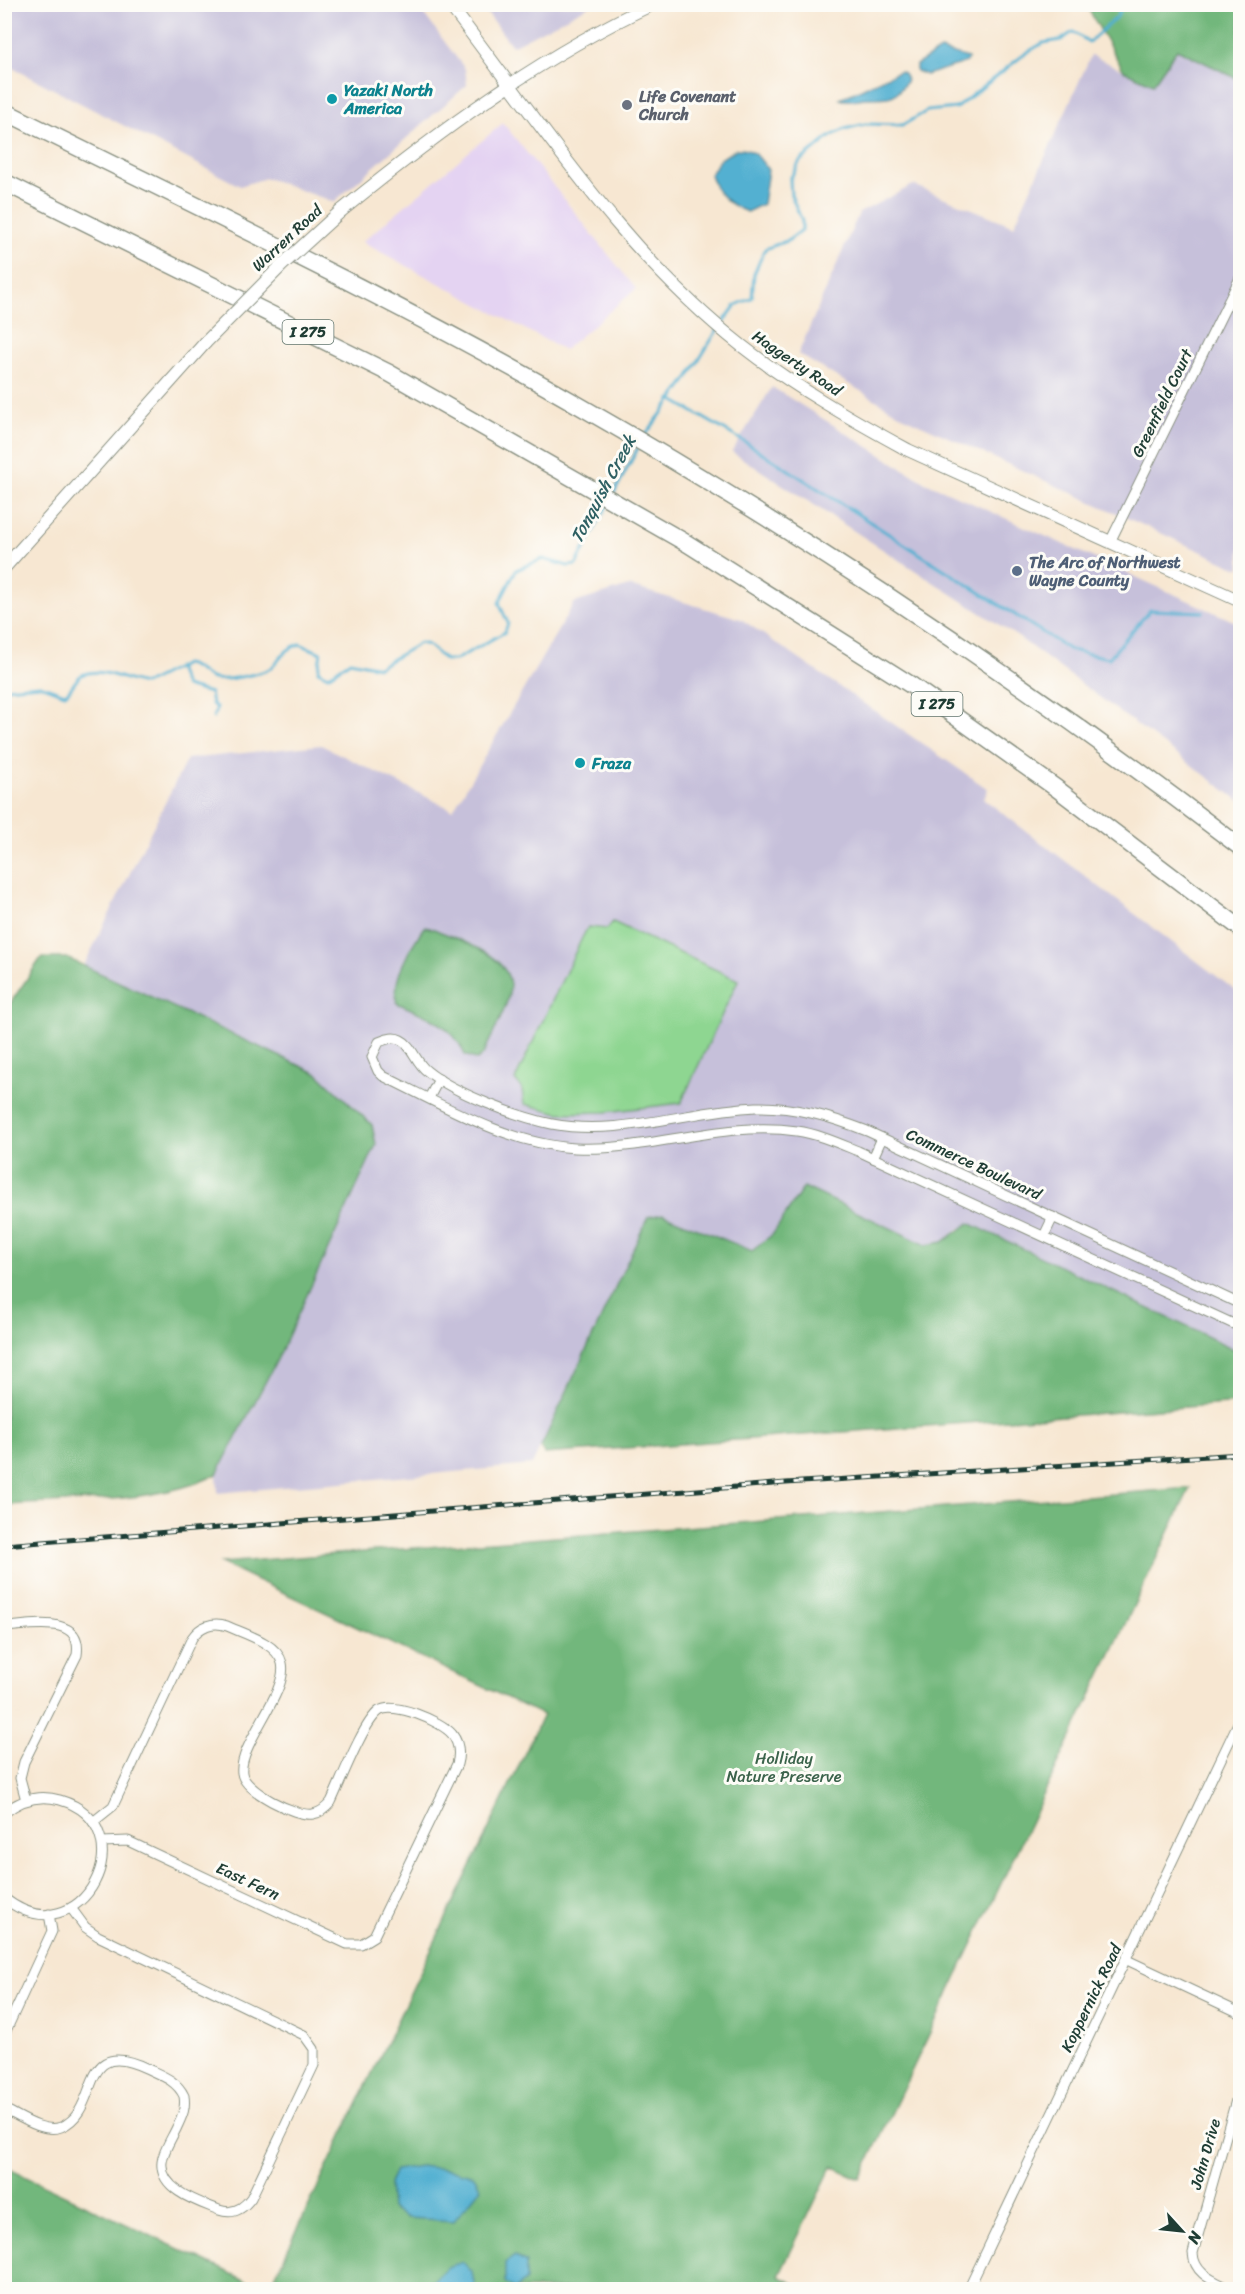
<svg xmlns="http://www.w3.org/2000/svg" width="1245" height="2294" font-family="Sriracha,sans-serif">
  <rect width="100%" height="100%" fill="#fdfcf7"/>
  <filter id="ink" filterUnits="userSpaceOnUse"><feTurbulence type="fractalNoise" baseFrequency=".0167" numOctaves="2"/><feDisplacementMap in="SourceGraphic" scale="12" xChannelSelector="R" yChannelSelector="G"/><feConvolveMatrix kernelMatrix="1 2 1 2 8 2 1 2 1" color-interpolation-filters="sRGB"/></filter>
  <filter id="wash" filterUnits="userSpaceOnUse"><feTurbulence type="fractalNoise" baseFrequency=".008" numOctaves="4" result="noise"/><feDisplacementMap in="SourceGraphic" scale="24" xChannelSelector="R" yChannelSelector="G"/><feGaussianBlur stdDeviation="1.35" result="paint"/><feColorMatrix in="noise" values="0 0 0 0 0 0 0 0 0 0 0 0 0 0 0 0 0 1.4 0 .05"/><feComposite in="paint" operator="in"/></filter>
  <g filter="url(#wash)">
    <rect width="100%" height="100%" fill="#f7e7d2"/>
    <path fill="#e4d3f2" d="M503 123 636 289 564 350 362 242Z"/>
    <g fill="#c6c0da">
      <path d="M4 5H417L465 69 467 85 334 202 266 178 240 186 5 64Z"/>
      <path d="M481 5H591L512 46Z"/>
      <path d="M1176 49 1240 80V569L908 419 798 354 859 213 913 185 1014 226 1091 55 1153 84Z"/>
      <path d="M772 387 923 481 1240 624V801L1018 637 732 452Z"/>
      <path d="M629 586 741 619 988 789 984 799 1240 994V1352L960 1228 943 1242 926 1245 804 1187 773 1234 752 1251 663 1214 648 1217 532 1465 218 1493 217 1474 278 1358 84 965 187 759 321 745 453 810 574 603Z"/>
    </g>
    <path fill="#8ed691" stroke="#568a62" stroke-width="1.5" d="M613 922 738 980 681 1103 606 1112 559 1113 524 1104 522 1089 515 1080 582 938 588 927 607 929Z"/>
    <g fill="#72b77b" stroke="#487a58" stroke-width="1.5">
      <path d="M1086 5H1240V80L1177 49 1153 84 1124 71Z"/>
      <path d="M425 927 434 929C460 941 518 957 509 994 505 1014 491 1036 483 1055L477 1060 465 1055C452 1023 426 1016 397 1003 391 980 411 945 425 927Z"/>
      <path d="M41 958H67L318 1074 372 1125 376 1145 278 1358 217 1474C164 1503 66 1501 5 1505V1023L9 1005Z"/>
      <path d="M804 1187 926 1245 943 1242 969 1223 1240 1352V1403L544 1454 541 1447 648 1217 663 1214 752 1251 773 1234Z"/>
      <path d="M1190 1488 860 2179 832 2166 779 2276 805 2289H269L543 1715 221 1563Z"/>
      <path d="M4 2167H5L264 2289H5Z"/>
    </g>
    <g fill="#52b0d1" stroke="#387682" stroke-width="1.5">
      <path d="M940 50 968 58 967 62 926 75 916 71V65Z"/>
      <path d="M899 71 904 73 907 80C894 101 889 97 868 98 857 98 849 103 840 99Z"/>
      <path d="M736 149C754 148 758 156 768 170L763 204 747 212C728 205 716 193 710 175L719 160Z"/>
      <path d="M420 2166 452 2170 474 2176 481 2188 454 2221 407 2218 391 2209 389 2183 395 2170Z"/>
      <path d="M515 2256 526 2263V2280L515 2289 505 2282V2263Z"/>
      <path d="M463 2262 472 2272 475 2289H433L431 2283 447 2267Z"/>
    </g>
    <g fill="none" stroke-linecap="round" stroke-linejoin="round">
      <g stroke="#52b0d1" stroke-width="3">
        <path d="M722 324 736 305 752 298 754 274 765 249 789 240 802 230V221L791 195 790 179 800 161 831 136 845 129 865 124 903 125 927 111 956 108 1026 53 1043 43 1061 40 1073 32 1089 42 1117 17 1122 4"/>
        <path d="M671 399 745 442 1070 650 1109 658 1150 610 1203 612"/>
        <path d="M644 437 688 378 718 329"/>
        <path d="M613 495 639 446"/>
        <path d="M177 667 185 686 210 693 212 704 217 708 213 717"/>
        <path d="M4 688 40 685 65 694C72 690 76 676 84 674 105 667 126 682 145 684L185 664C197 665 203 677 214 679 225 681 262 674 271 668 282 659 282 650 300 644L321 653 318 671 328 676 350 661 379 667 420 643 428 645 445 660H455L505 632 508 623 499 603 516 570 543 559 568 566 576 565 608 504"/>
      </g>
    </g>
  </g>
  <g filter="url(#ink)">
    <g fill="none" stroke-linecap="round" stroke-linejoin="round">
      <defs>
        <g id="minor">
          <path d="M1110 542 1240 278"/>
          <path d="M429 1098 439 1079"/>
          <path d="M873 1158 882 1138"/>
          <path d="M1044 1236 1053 1217"/>
          <path d="M1240 1304 867 1131C831 1117 795 1106 756 1107 689 1110 619 1137 552 1124 518 1117 454 1093 427 1071 416 1063 412 1045 401 1040 393 1036 387 1039 379 1042L372 1057 378 1071 383 1076C443 1105 507 1144 575 1148 649 1152 722 1120 797 1131 818 1134 838 1143 858 1151L1240 1327"/>
          <path d="M4 1627C30 1626 83 1613 77 1655L24 1762 20 1778 26 1800"/>
          <path d="M4 1813C20 1800 39 1794 60 1800 149 1826 82 1961 4 1898"/>
          <path d="M93 1822 113 1806 192 1638C200 1626 213 1621 227 1626 245 1634 277 1643 282 1663 289 1692 238 1745 242 1773 244 1791 296 1817 313 1814 321 1813 326 1808 331 1802 341 1781 363 1723 379 1711 393 1701 441 1721 452 1734 459 1743 460 1753 457 1764L374 1936 361 1944H347L128 1841 102 1842"/>
          <path d="M1127 1960 1240 2013"/>
          <path d="M4 2035 52 1931 49 1914"/>
          <path d="M4 2109C19 2116 44 2134 61 2127 103 2110 76 2034 148 2069 163 2076 177 2081 184 2096 186 2109 182 2116 177 2127 172 2138 163 2151 162 2162 159 2190 199 2202 219 2210 233 2215 243 2209 251 2198L314 2065V2049L304 2035 98 1936 85 1927 71 1908"/>
          <path d="M968 2290 1240 1719"/>
          <path d="M1232 2290C1215 2281 1194 2275 1193 2253L1240 2086"/>
        </g>
        <g id="secondary">
          <path d="M449 4C541 123 622 252 742 346 793 386 851 419 908 450L1240 601"/>
          <path d="M341 211C438 132 539 57 653 4"/>
          <path d="M4 568 205 343"/>
        </g>
        <g id="motorway">
          <path d="M4 111C197 207 392 298 578 405 809 537 1029 685 1240 847"/>
          <path d="M4 182 389 373 688 544 911 685 1056 788 1240 928"/>
        </g>
      </defs>
      <use href="#minor" stroke="#8b9283" stroke-width="11"/>
      <use href="#secondary" stroke="#8b9283" stroke-width="14"/>
      <use href="#motorway" stroke="#8b9283" stroke-width="19"/>
      <use href="#minor" stroke="#fff" stroke-width="9"/>
      <use href="#secondary" stroke="#fff" stroke-width="12"/>
      <use href="#motorway" stroke="#fff" stroke-width="16"/>
      <defs>
        <path id="rail" d="M4 1545 786 1483 1240 1454"/>
      </defs>
      <use href="#rail" stroke="#1f3d34" stroke-width="5"/>
      <use href="#rail" stroke="#fdfcf7" stroke-width="3" stroke-dasharray="9" stroke-linecap="butt"/>
      <defs>
        <path id="secondary-bridge" d="M205 343 282 265 341 211"/>
      </defs>
      <use href="#secondary-bridge" stroke="#8b9283" stroke-width="14" stroke-linecap="butt"/>
      <use href="#secondary-bridge" stroke="#fff" stroke-width="12"/>
    </g>
  </g>
  <g fill="#0f9aa8" stroke="#fdfcf7" stroke-width="2">
    <circle cx="332" cy="99" r="6"/>
    <circle cx="580" cy="763" r="6"/>
  </g>
  <circle fill="#6b7280" stroke="#fdfcf7" stroke-width="2" cx="627" cy="105" r="6"/>
  <circle fill="#5c6f8a" stroke="#fdfcf7" stroke-width="2" cx="1017" cy="571" r="6"/>
  <g text-anchor="middle" dominant-baseline="central" stroke-width="6" stroke-linejoin="round" paint-order="stroke">
    <g fill="#fdfcf7" stroke="#62766e" stroke-width="1.5">
      <rect x="282.5" y="320" width="51" height="24" rx="4.5"/>
      <rect x="911.5" y="692" width="51" height="24" rx="4.5"/>
    </g>
    <g font-size="15" font-weight="bold" fill="#1f3d34">
      <text x="308" y="332">I 275</text>
      <text x="937" y="704">I 275</text>
    </g>
    <g font-size="16" font-weight="bold" fill="#0d838f" stroke="#fdfcf7" text-anchor="start">
      <text x="344" y="90">Yazaki North<tspan x="344" dy="18">America</tspan></text>
      <text x="592" y="763">Fraza</text>
    </g>
    <g font-size="16" font-weight="bold" fill="#5b616d" stroke="#fdfcf7" text-anchor="start">
      <text x="639" y="96">Life Covenant<tspan x="639" dy="18">Church</tspan></text>
    </g>
    <g font-size="16" fill="#1f3d34" stroke="#fdfcf7">
      <text transform="translate(287 238) rotate(-43)">Warren Road</text>
      <text transform="translate(797 363) rotate(34)">Haggerty Road</text>
      <text transform="translate(1162 403) rotate(-64)">Greenfield Court</text>
      <text transform="translate(974 1164) rotate(25)">Commerce Boulevard</text>
      <text transform="translate(248 1881) rotate(25)">East Fern</text>
      <text transform="translate(1091 1998) rotate(-64)">Koppernick Road</text>
      <text transform="translate(1205 2154) rotate(-74)">John Drive</text>
    </g>
    <g font-size="16" font-weight="bold" fill="#4e5e75" stroke="#fdfcf7" text-anchor="start">
      <text x="1029" y="562">The Arc of Northwest<tspan x="1029" dy="18">Wayne County</tspan></text>
    </g>
    <g font-size="16" fill="#3b634b" stroke="#fdfcf7">
      <text x="784" y="1758">Holliday<tspan x="784" dy="18">Nature Preserve</tspan></text>
    </g>
    <g font-size="18" font-style="italic" fill="#2e6063" stroke="#fdfcf7">
      <text transform="translate(603 489) rotate(-62)">Tonquish Creek</text>
    </g>
  </g>
  <rect width="1245" height="2294" fill="none" stroke="#fdfcf7" stroke-width="24"/>
  <g transform="translate(1182 2231) rotate(117)" stroke="#fdfcf7" stroke-width="4.5" paint-order="stroke">
  <path d="M0-4.5L10 22L0 15L-10 22Z" fill="#1f3d34"/>
  <text y="-9" font-size="16" font-weight="bold" text-anchor="middle" fill="#1f3d34">N</text>
  </g>
</svg>
